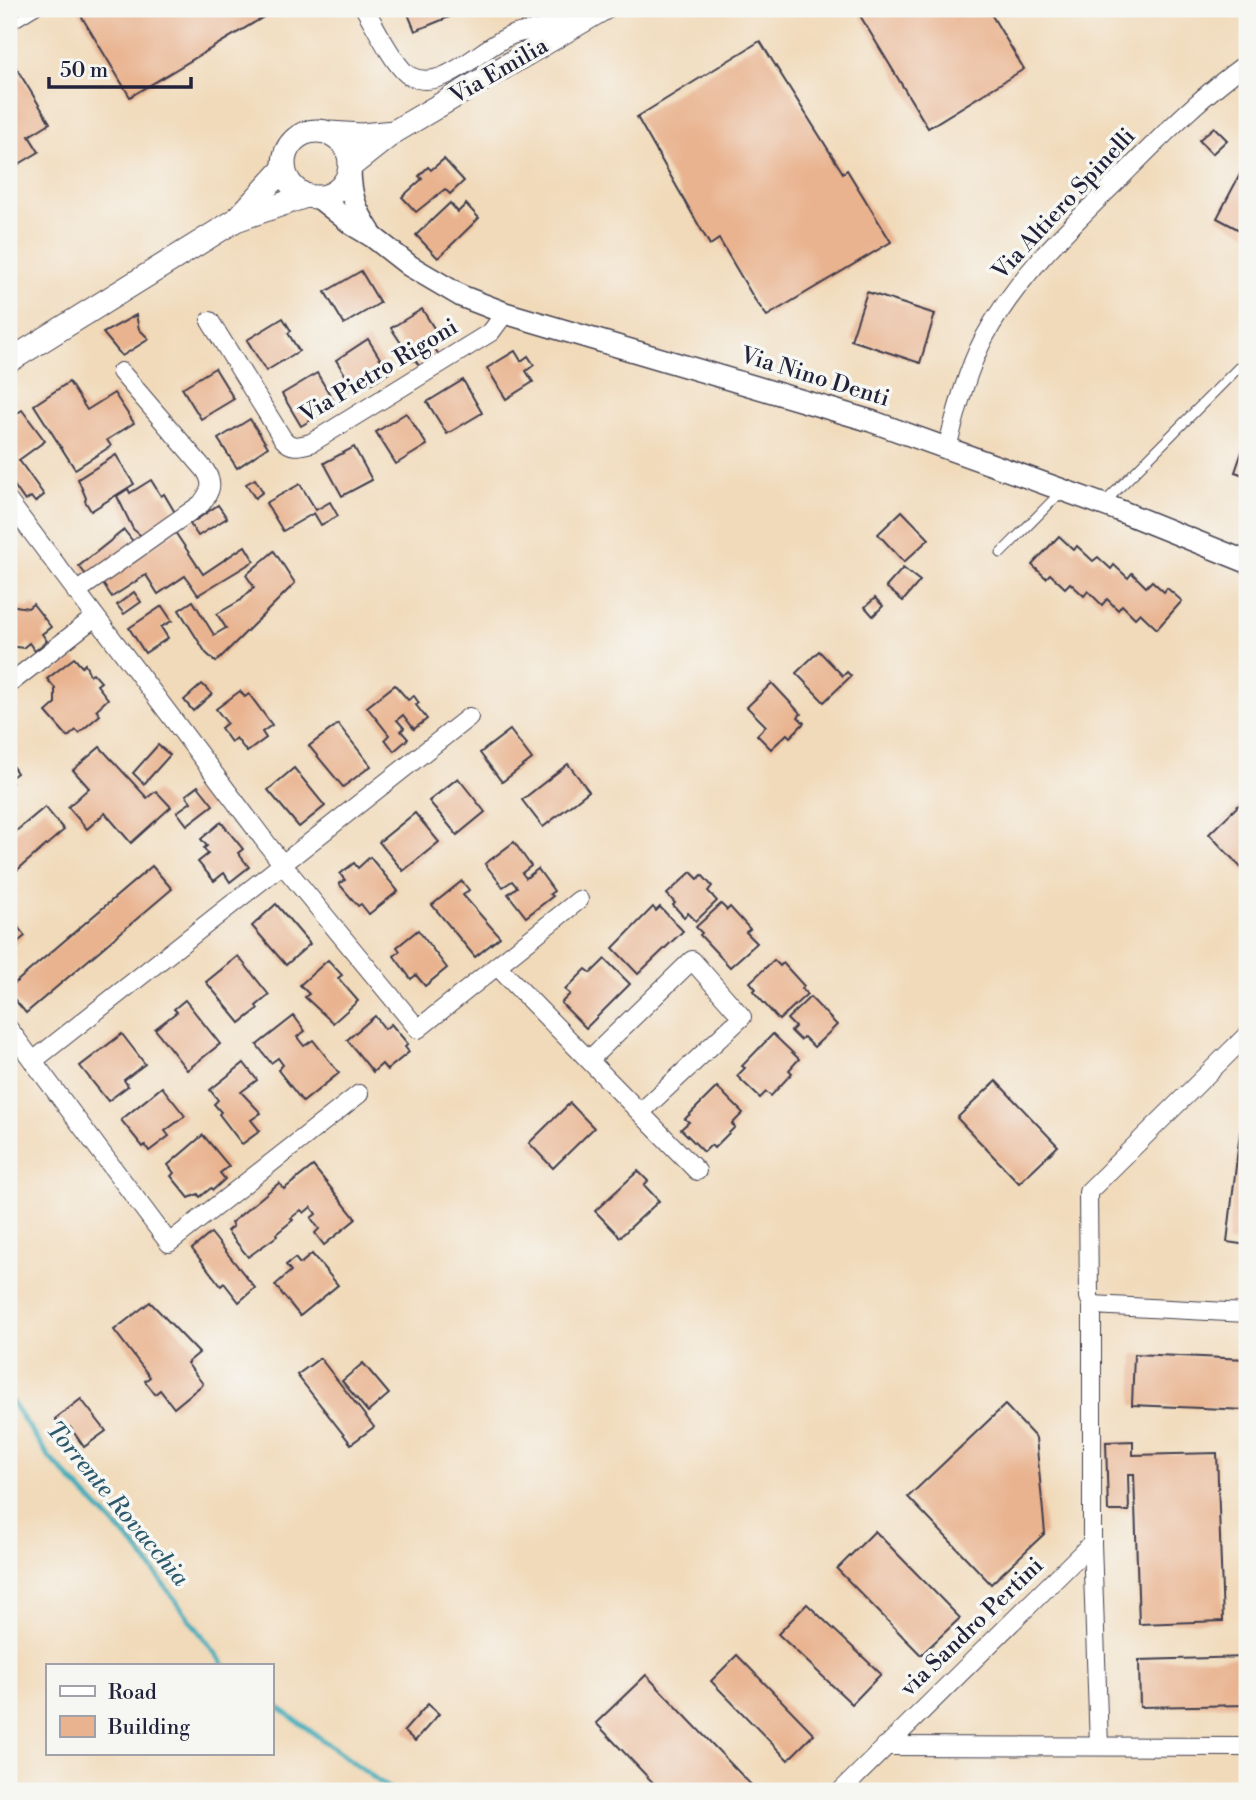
<svg xmlns="http://www.w3.org/2000/svg" width="1256" height="1800" font-family="'Libre Bodoni',serif">
  <rect width="100%" height="100%" fill="#f6f6f2"/>
  <filter id="ink" filterUnits="userSpaceOnUse"><feTurbulence type="fractalNoise" baseFrequency=".0143" numOctaves="2"/><feDisplacementMap in="SourceGraphic" scale="14" xChannelSelector="R" yChannelSelector="G"/><feConvolveMatrix kernelMatrix="1 2 1 2 8 2 1 2 1" color-interpolation-filters="sRGB"/></filter>
  <filter id="wash" filterUnits="userSpaceOnUse"><feTurbulence type="fractalNoise" baseFrequency=".00686" numOctaves="4" result="noise"/><feDisplacementMap in="SourceGraphic" scale="28" xChannelSelector="R" yChannelSelector="G"/><feGaussianBlur stdDeviation="1.57" result="paint"/><feColorMatrix in="noise" values="0 0 0 0 0 0 0 0 0 0 0 0 0 0 0 0 0 1.4 0 .05"/><feComposite in="paint" operator="in"/></filter>
  <g filter="url(#wash)">
    <rect width="100%" height="100%" fill="#f1daba"/>
    <g fill="none" stroke-linecap="round" stroke-linejoin="round">
      <g stroke="#3cacba" stroke-width="5">
        <path d="M9 1398 49 1457 135 1546 224 1665"/>
        <path d="M271 1702 392 1791"/>
      </g>
    </g>
    <g id="blocks">
      <g fill="#e9b38f">
        <path d="M77 9H277L130 97Z"/>
        <path d="M406 9H469L415 31Z"/>
        <path d="M856 9H988L1024 69 928 128Z"/>
        <path d="M760 41 843 173 847 170 891 242 767 316 755 300 719 239 710 245 637 117Z"/>
        <path d="M9 56 50 123 29 136 39 152 9 170Z"/>
        <path d="M1214 127 1227 140 1212 154 1199 140Z"/>
        <path d="M444 159 464 181 450 194 445 189 416 212 402 197 422 179 419 176 428 167 431 170Z"/>
        <path d="M1247 161V234L1217 218Z"/>
        <path d="M450 203 458 212 466 204 479 218 438 258 416 235Z"/>
        <path d="M361 271 380 303 344 324 325 292Z"/>
        <path d="M867 292 935 314 920 363 851 340Z"/>
        <path d="M422 309 442 341 433 346 439 355 420 367 415 360 413 361 391 328Z"/>
        <path d="M136 315 139 329 149 339 122 356 103 333Z"/>
        <path d="M283 318 291 331 288 333 299 351 266 371 247 340Z"/>
        <path d="M368 339 389 373 356 392 336 360Z"/>
        <path d="M515 351 521 361 528 356 534 365 526 371 533 382 506 399 487 368Z"/>
        <path d="M215 368 234 399 201 419 182 388Z"/>
        <path d="M317 373 336 405 301 426 282 394Z"/>
        <path d="M463 380 482 413 447 434 427 402Z"/>
        <path d="M69 382 87 410 114 393 134 423 107 440 111 446 75 469 34 405Z"/>
        <path d="M22 410 45 441 19 460 44 495 35 502 31 497 25 501 9 478V419Z"/>
        <path d="M406 413 427 445 396 464 376 432Z"/>
        <path d="M250 419 268 447 237 468 218 439Z"/>
        <path d="M1247 437V476L1235 472Z"/>
        <path d="M354 447 372 480 342 496 324 463Z"/>
        <path d="M116 455 134 484 91 511 85 501 86 498 78 479Z"/>
        <path d="M255 479 263 492 255 498 246 484Z"/>
        <path d="M151 480 161 496 164 494 180 521 147 541 133 529 117 496 128 489 130 493Z"/>
        <path d="M300 484 316 510 330 502 338 516 321 525 314 513 283 531 266 503Z"/>
        <path d="M218 505 227 518 198 536 190 524Z"/>
        <path d="M902 511 929 539 904 562 878 534Z"/>
        <path d="M124 530 136 545 91 581 79 566Z"/>
        <path d="M175 532 203 574 245 546 254 561 198 595 185 576 158 594 146 575 112 597 101 581Z"/>
        <path d="M1059 536 1074 550 1077 546 1093 561 1098 557 1111 569 1114 565 1128 578 1132 573 1146 587 1152 581 1164 592 1167 588 1182 601 1157 629 1140 613 1135 618 1122 605 1118 610 1107 599 1102 605 1088 591 1084 596 1070 583 1065 588 1050 574 1046 578 1032 565Z"/>
        <path d="M274 551 295 583 216 662 206 653 179 610 193 601 214 635 226 628 217 614 241 600 254 587 246 575Z"/>
        <path d="M903 568 920 581 903 601 886 587Z"/>
        <path d="M134 592 141 602 124 614 117 605Z"/>
        <path d="M875 598 883 606 873 616 865 607Z"/>
        <path d="M33 604 51 627 42 634 47 641 35 651 29 643 23 648 9 646V605L28 608Z"/>
        <path d="M162 606 172 621 161 627 168 638 145 653 129 628Z"/>
        <path d="M819 651 843 676 847 672 851 676 824 702 796 673Z"/>
        <path d="M74 658 82 667 85 664 90 675 93 673 101 682 97 685 108 699 96 710 100 715 79 733 76 730 68 737 46 712 55 704V688L47 679Z"/>
        <path d="M772 683 801 714 798 717 804 723 790 737 787 734 771 749 757 735 766 726 747 707Z"/>
        <path d="M202 684 212 694 193 711 184 700Z"/>
        <path d="M395 685 408 700 414 696 419 703 416 705 427 719 414 729 403 715 397 720 404 728 401 731 408 739 394 751 385 739 389 735 367 707Z"/>
        <path d="M240 691 245 697 249 694 272 725 262 732 266 738 247 752 236 738 231 742 221 728 227 723 216 709Z"/>
        <path d="M338 724 371 766 343 787 309 746Z"/>
        <path d="M510 730 532 759 502 782 480 753Z"/>
        <path d="M158 745 170 755 144 784 133 773Z"/>
        <path d="M100 747 147 798 156 791 171 807 131 843 105 813 87 829 68 807 89 788 73 770Z"/>
        <path d="M9 761 17 773 9 779 12 783 9 785Z"/>
        <path d="M568 764 589 791 543 827 522 800Z"/>
        <path d="M294 768 325 806 299 827 268 790Z"/>
        <path d="M458 778 485 812 457 835 429 801Z"/>
        <path d="M198 786 213 805 187 825 177 812 191 802 186 795Z"/>
        <path d="M1247 797V874L1209 834Z"/>
        <path d="M45 807 64 830 9 877V837Z"/>
        <path d="M415 813 439 842 403 871 379 842Z"/>
        <path d="M221 822 243 849 238 853 249 867 230 882 224 873 214 881 198 862 208 854 204 848 207 846 201 839Z"/>
        <path d="M514 842 531 866 522 873 526 878 538 869 554 891 550 894 553 896 526 917 508 894 517 887 512 881 503 887 485 864Z"/>
        <path d="M370 857 398 891 369 914 361 904 358 906 339 884 345 880 340 874 354 863 358 868Z"/>
        <path d="M152 866 172 889 26 1013 9 993V988Z"/>
        <path d="M691 872 698 879 702 875 712 886 708 891 717 901 696 921 688 913 684 917 673 905 675 903 667 894Z"/>
        <path d="M462 881 469 890 463 895 500 937 475 957 432 905Z"/>
        <path d="M276 904 310 944 286 965 252 926Z"/>
        <path d="M721 904 727 910 730 907 750 929 746 932 757 943 730 967 700 935 702 933 696 927Z"/>
        <path d="M653 907 656 911 660 907 683 931 638 974 613 948Z"/>
        <path d="M9 916 25 936 9 949Z"/>
        <path d="M418 930 447 968 425 986 416 975 411 979 394 956 400 951 397 947Z"/>
        <path d="M238 956 269 995 256 1006 258 1009 240 1023 206 982Z"/>
        <path d="M605 959 630 984 586 1028 561 1003 570 994 565 990 586 969 591 973Z"/>
        <path d="M328 960 342 975 338 978 358 1001 333 1023 305 997 309 994 300 985Z"/>
        <path d="M774 960 780 966 783 963 804 986 802 989 807 994 779 1020 753 991 756 989 750 982Z"/>
        <path d="M810 997 837 1025 814 1047 804 1037 800 1040 791 1031 795 1027 787 1019Z"/>
        <path d="M185 1000 220 1044 187 1070 155 1029 177 1012 174 1009Z"/>
        <path d="M294 1016 305 1031 297 1037 304 1046 313 1040 339 1073 303 1102 278 1070 283 1065 278 1058 271 1063 257 1045Z"/>
        <path d="M375 1016 385 1029 391 1024 408 1044 405 1047 409 1052 387 1070 382 1064 373 1072 347 1040Z"/>
        <path d="M122 1034 145 1064 124 1080 128 1086 108 1101 80 1066Z"/>
        <path d="M773 1034 799 1059 789 1070 792 1073 771 1096 766 1092 760 1098 737 1076 745 1068 742 1066Z"/>
        <path d="M244 1063 257 1080 241 1092 261 1113 251 1120 260 1131 242 1144 219 1114 221 1112 214 1104 218 1100 210 1090Z"/>
        <path d="M996 1081 1058 1146 1019 1183 957 1118Z"/>
        <path d="M162 1087 185 1116 165 1131 169 1136 149 1151 145 1145 143 1147 121 1120Z"/>
        <path d="M717 1087 743 1113 732 1124 735 1127 714 1148 711 1145 704 1152 681 1129 689 1122 685 1119Z"/>
        <path d="M570 1103 594 1128 553 1168 529 1143Z"/>
        <path d="M1240 1132 1247 1133V1245L1227 1242Z"/>
        <path d="M203 1135 229 1166 220 1173 225 1179 213 1190 211 1188 200 1197 198 1194 189 1198 171 1176 174 1173 168 1165Z"/>
        <path d="M313 1166 356 1219 324 1245 315 1233 319 1229 311 1218 316 1214 311 1207 304 1213 301 1210 291 1218 293 1220 276 1234 277 1236 248 1257 227 1231 233 1226 231 1223 279 1183 284 1189Z"/>
        <path d="M638 1171 648 1181 644 1185 659 1201 620 1237 595 1211Z"/>
        <path d="M211 1233 255 1288 239 1302 224 1283 221 1286 192 1249Z"/>
        <path d="M312 1254 338 1285 300 1316 275 1285 291 1271 286 1265 295 1258 300 1264Z"/>
        <path d="M150 1302 199 1353 187 1363 203 1384 174 1408 160 1390 155 1394 145 1381 150 1377 114 1330Z"/>
        <path d="M1134 1354 1247 1359V1410L1132 1405Z"/>
        <path d="M320 1358 374 1427 351 1444 297 1375Z"/>
        <path d="M363 1363 389 1394 368 1412 342 1381Z"/>
        <path d="M81 1399 106 1431 84 1447 70 1427 64 1431 55 1419Z"/>
        <path d="M1005 1405 1036 1438 1045 1533 991 1584 908 1497Z"/>
        <path d="M1133 1441V1455L1217 1453 1223 1621 1139 1624 1134 1474H1128L1129 1511H1108L1107 1475 1106 1442Z"/>
        <path d="M875 1531 960 1618 921 1655 837 1569Z"/>
        <path d="M807 1604 881 1674 852 1704 778 1634Z"/>
        <path d="M737 1655 814 1734 788 1760 711 1681Z"/>
        <path d="M1247 1657V1705L1140 1707 1139 1660Z"/>
        <path d="M646 1675 757 1791H661L596 1723Z"/>
        <path d="M428 1704 439 1714 415 1741 404 1731Z"/>
      </g>
    </g>
  </g>
  <g filter="url(#ink)">
    <use href="#blocks" fill-opacity="0" stroke="#413e4e" stroke-width="2"/>
    <g fill="none" stroke-linecap="round" stroke-linejoin="round">
      <defs>
        <g id="service">
          <path d="M9 26 37 9"/>
          <path d="M1104 503 1247 359"/>
          <path d="M1001 553 1061 492"/>
        </g>
        <g id="minor">
          <path d="M365 9C374 24 396 69 410 76 443 94 483 45 512 35 529 29 552 28 571 25"/>
          <path d="M210 321 283 439C292 449 299 446 311 443L491 332 505 313"/>
          <path d="M947 448C957 410 966 373 984 338 1018 275 1071 226 1121 177 1162 136 1201 96 1247 63"/>
          <path d="M9 502 283 865 418 1029 579 900"/>
          <path d="M76 592 201 504C211 491 214 484 205 470L121 372"/>
          <path d="M9 684 95 617"/>
          <path d="M497 966 697 1171"/>
          <path d="M9 1029 169 1243 359 1094"/>
          <path d="M590 1059 692 960 742 1017 641 1112"/>
          <path d="M33 1061 469 717"/>
          <path d="M1092 1305 1089 1297 1088 1192 1247 1035"/>
          <path d="M1092 1543 1099 1746"/>
          <path d="M885 1746 1247 1747"/>
          <path d="M841 1791 1092 1543V1305L1247 1313"/>
        </g>
        <g id="tertiary">
          <path d="M350 172C351 198 356 210 370 232"/>
          <path d="M319 198 353 225 373 237 410 266 461 296 505 313 871 421 1118 510 1247 562"/>
        </g>
        <g id="secondary">
          <circle cx="317" cy="164" r="33"/>
          <path d="M330 133 361 135 394 132"/>
          <path d="M351 166 394 132 603 9"/>
          <path d="M239 217 284 168"/>
          <path d="M9 361 236 220 306 196"/>
        </g>
      </defs>
      <use href="#service" stroke="#413e4e" stroke-width="11"/>
      <use href="#minor" stroke="#413e4e" stroke-width="20"/>
      <use href="#tertiary" stroke="#413e4e" stroke-width="24"/>
      <use href="#secondary" stroke="#413e4e" stroke-width="25"/>
      <use href="#service" stroke="#fff" stroke-width="9"/>
      <use href="#minor" stroke="#fff" stroke-width="18"/>
      <use href="#tertiary" stroke="#fff" stroke-width="21"/>
      <use href="#secondary" stroke="#fff" stroke-width="23"/>
    </g>
  </g>
  <g text-anchor="middle" dominant-baseline="central" stroke-width="7" stroke-linejoin="round" paint-order="stroke">
    <g font-size="23" fill="#22223b" stroke="#f6f6f2">
      <text transform="translate(499 71) rotate(-30)">Via Emilia</text>
      <text transform="translate(1064 204) rotate(-47)">Via Altiero Spinelli</text>
      <text transform="translate(379 371) rotate(-31)">Via Pietro Rigoni</text>
      <text transform="translate(815 377) rotate(17)">Via Nino Denti</text>
      <text transform="translate(972 1627) rotate(-44)">via Sandro Pertini</text>
    </g>
    <g font-size="24" font-style="italic" fill="#2c596e" stroke="#f6f6f2">
      <text transform="translate(117 1504) rotate(50)">Torrente Rovacchia</text>
    </g>
  </g>
  <rect width="1256" height="1800" fill="none" stroke="#f6f6f2" stroke-width="35"/>
  <rect x="46" y="1664" width="228" height="91" fill="#f6f6f2" stroke="#a1a1a9" stroke-width="2"/>
  <rect x="60" y="1686" width="35" height="10" fill="#ffffff" stroke="#a1a1a9" stroke-width="2"/>
  <text x="108" y="1699" font-size="21" fill="#22223b">Road</text>
  <rect x="60" y="1716" width="35" height="21" fill="#e9b38f" stroke="#a1a1a9" stroke-width="2"/>
  <text x="108" y="1734" font-size="21" fill="#22223b">Building</text>
  <path d="M49 77v10h142v-10" fill="none" stroke="#22223b" stroke-width="3.5"/>
  <text x="60" y="77" font-size="21" fill="#22223b" stroke="#f6f6f2" stroke-width="5" paint-order="stroke">50 m</text>
</svg>
